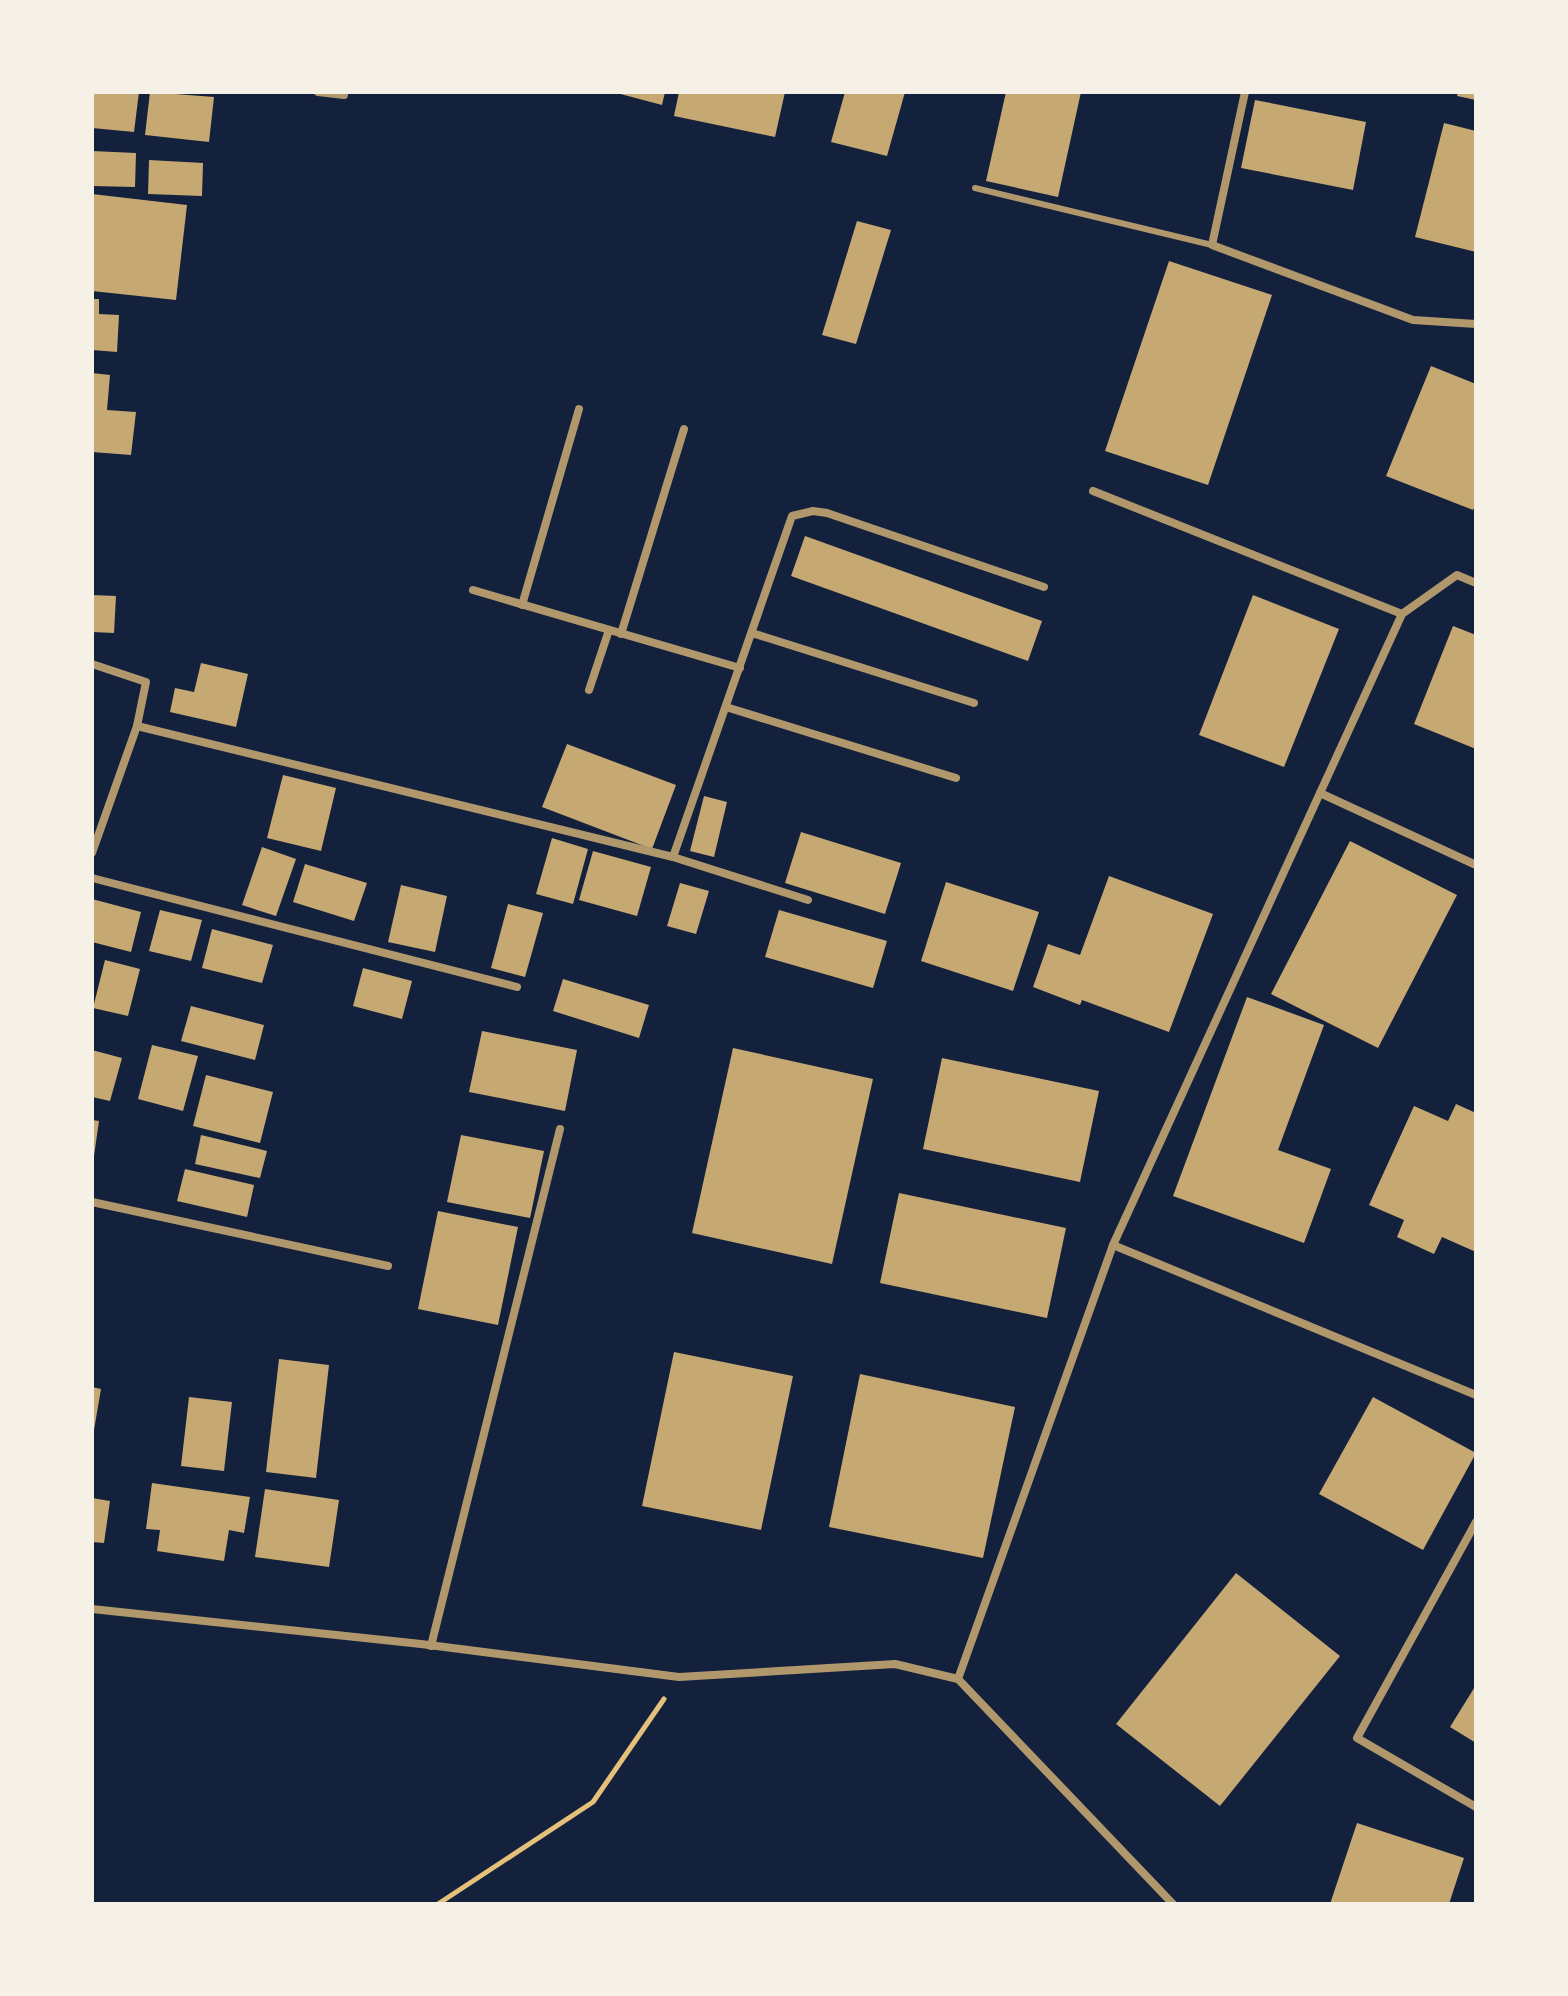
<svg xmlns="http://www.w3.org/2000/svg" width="1568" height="1996" font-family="'PT Sans',sans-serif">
  <rect width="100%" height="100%" fill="#14213d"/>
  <g fill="#c6a872">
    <path d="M92 92H139L134 132 92 128Z"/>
    <path d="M150 92 214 97 209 142 145 135Z"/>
    <path d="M613 92H665L662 105Z"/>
    <path d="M679 92H785L775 137 674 116Z"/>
    <path d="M845 92H905L887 156 831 142Z"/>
    <path d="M1006 92H1081L1058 197 986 181Z"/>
    <path d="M1458 92H1476V100L1457 96Z"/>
    <path d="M1255 100 1366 122 1353 190 1241 168Z"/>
    <path d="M1444 123 1476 131V252L1415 237Z"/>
    <path d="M92 151 136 153 135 187 92 186Z"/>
    <path d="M149 160 203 163 202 196 148 194Z"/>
    <path d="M92 194 187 205 176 300 92 291Z"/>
    <path d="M857 221 891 230 856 344 822 335Z"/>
    <path d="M1169 261 1272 295 1208 485 1105 451Z"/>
    <path d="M92 299H99V314L119 315 117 352 92 350Z"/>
    <path d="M1431 366 1476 384V503L1473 510 1386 476Z"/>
    <path d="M92 373 110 375 107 410 136 412 131 455 92 452Z"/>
    <path d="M805 536 1042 621 1028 661 791 576Z"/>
    <path d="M92 595 116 596 114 633 92 632Z"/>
    <path d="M1253 595 1339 629 1284 767 1199 735Z"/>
    <path d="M1453 626 1476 635V749L1414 724Z"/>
    <path d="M201 663 248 674 236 727 170 712 175 688 194 692Z"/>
    <path d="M567 744 676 785 652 849 542 807Z"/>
    <path d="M283 775 336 788 321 851 267 838Z"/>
    <path d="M704 796 727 802 714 857 690 851Z"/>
    <path d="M801 832 901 863 885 914 785 883Z"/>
    <path d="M552 838 588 849 573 904 536 894Z"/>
    <path d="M1350 841 1457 895 1378 1048 1271 994Z"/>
    <path d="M262 847 296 859 276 916 242 905Z"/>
    <path d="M593 851 651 867 637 916 579 900Z"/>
    <path d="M305 864 367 883 354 921 293 902Z"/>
    <path d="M1109 876 1213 914 1169 1032 1082 1000 1080 1005 1033 987 1048 944 1080 955Z"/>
    <path d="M946 882 1039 912 1013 991 921 961Z"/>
    <path d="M680 883 709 891 696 934 667 926Z"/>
    <path d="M401 885 447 896 435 952 388 942Z"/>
    <path d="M92 899 141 912 131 952 92 942Z"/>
    <path d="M508 904 543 913 525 977 491 968Z"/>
    <path d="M160 910 202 920 191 961 149 951Z"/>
    <path d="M779 910 887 941 873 988 765 957Z"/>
    <path d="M212 929 273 945 262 983 202 968Z"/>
    <path d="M105 960 140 969 128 1016 93 1008Z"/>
    <path d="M363 968 412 981 402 1019 353 1006Z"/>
    <path d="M563 979 649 1005 639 1038 553 1011Z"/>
    <path d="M1247 997 1324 1025 1278 1150 1331 1169 1304 1243 1173 1196Z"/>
    <path d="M191 1006 264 1025 255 1060 181 1041Z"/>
    <path d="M482 1031 577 1050 565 1111 469 1092Z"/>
    <path d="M152 1045 198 1056 183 1111 138 1099Z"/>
    <path d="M733 1048 873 1079 832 1264 692 1233Z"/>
    <path d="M92 1050 122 1058 110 1101 92 1097Z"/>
    <path d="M942 1058 1099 1091 1080 1182 923 1149Z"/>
    <path d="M206 1075 273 1092 260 1143 193 1126Z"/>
    <path d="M1456 1104 1476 1113V1252L1442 1237 1434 1254 1397 1237 1404 1220 1369 1205 1414 1106 1448 1121Z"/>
    <path d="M92 1120 99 1121 94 1156H92Z"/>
    <path d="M201 1135 267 1151 260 1178 195 1164Z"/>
    <path d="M461 1135 544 1151 530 1218 447 1202Z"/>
    <path d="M185 1169 254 1185 247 1217 177 1201Z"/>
    <path d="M899 1193 1066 1228 1047 1318 880 1283Z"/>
    <path d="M438 1211 518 1227 498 1325 418 1309Z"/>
    <path d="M674 1352 793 1376 761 1530 642 1506Z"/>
    <path d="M279 1359 329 1365 316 1478 266 1472Z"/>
    <path d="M860 1374 1015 1407 983 1558 829 1527Z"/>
    <path d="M92 1387 101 1389 94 1430H92Z"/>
    <path d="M189 1397 232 1402 224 1471 181 1466Z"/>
    <path d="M1373 1397 1476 1453 1423 1550 1319 1494Z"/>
    <path d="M152 1483 250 1497 244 1533 229 1530 224 1561 157 1551 160 1530 146 1529Z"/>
    <path d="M265 1489 339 1500 329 1567 255 1557Z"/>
    <path d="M92 1498 110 1501 104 1543 92 1542Z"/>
    <path d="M1236 1573 1340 1656 1220 1806 1116 1724Z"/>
    <path d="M1476 1685V1743L1450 1727Z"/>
    <path d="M1357 1823 1464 1858 1449 1904H1330Z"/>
  </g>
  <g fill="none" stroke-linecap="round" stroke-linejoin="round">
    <path stroke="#e5c07b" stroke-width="5" d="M438 1904 593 1802 664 1699"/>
    <path stroke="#b1986c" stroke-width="6" d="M975 188 1212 245"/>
    <g stroke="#b1986c" stroke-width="8">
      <path d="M318 92 344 95"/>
      <path d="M1245 92 1212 245 1413 320 1476 324"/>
      <path d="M1093 491 1402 614"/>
      <path d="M1476 583 1457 575 1402 614 1113 1245 1476 1395"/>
      <path d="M473 590 740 668"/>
      <path d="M522 605 579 409"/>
      <path d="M752 633 974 703"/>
      <path d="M621 634 684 429"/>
      <path d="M92 664 146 682 137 726 92 853"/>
      <path d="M589 690 609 630"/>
      <path d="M726 707 956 778"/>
      <path d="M137 726 673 857 808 900"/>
      <path d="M1320 793 1476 865"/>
      <path d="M673 857 792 516 813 511 827 513 1044 587"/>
      <path d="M92 878 517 987"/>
      <path d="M92 1202 388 1266"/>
      <path d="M1476 1522 1357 1738 1476 1807"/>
      <path d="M92 1609 421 1644 679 1677 895 1664 958 1679 1173 1904"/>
      <path d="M431 1646 560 1129"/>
      <path d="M958 1679 1113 1245"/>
    </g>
  </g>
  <rect width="1568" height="1996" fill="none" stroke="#f6f1e7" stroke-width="188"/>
</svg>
